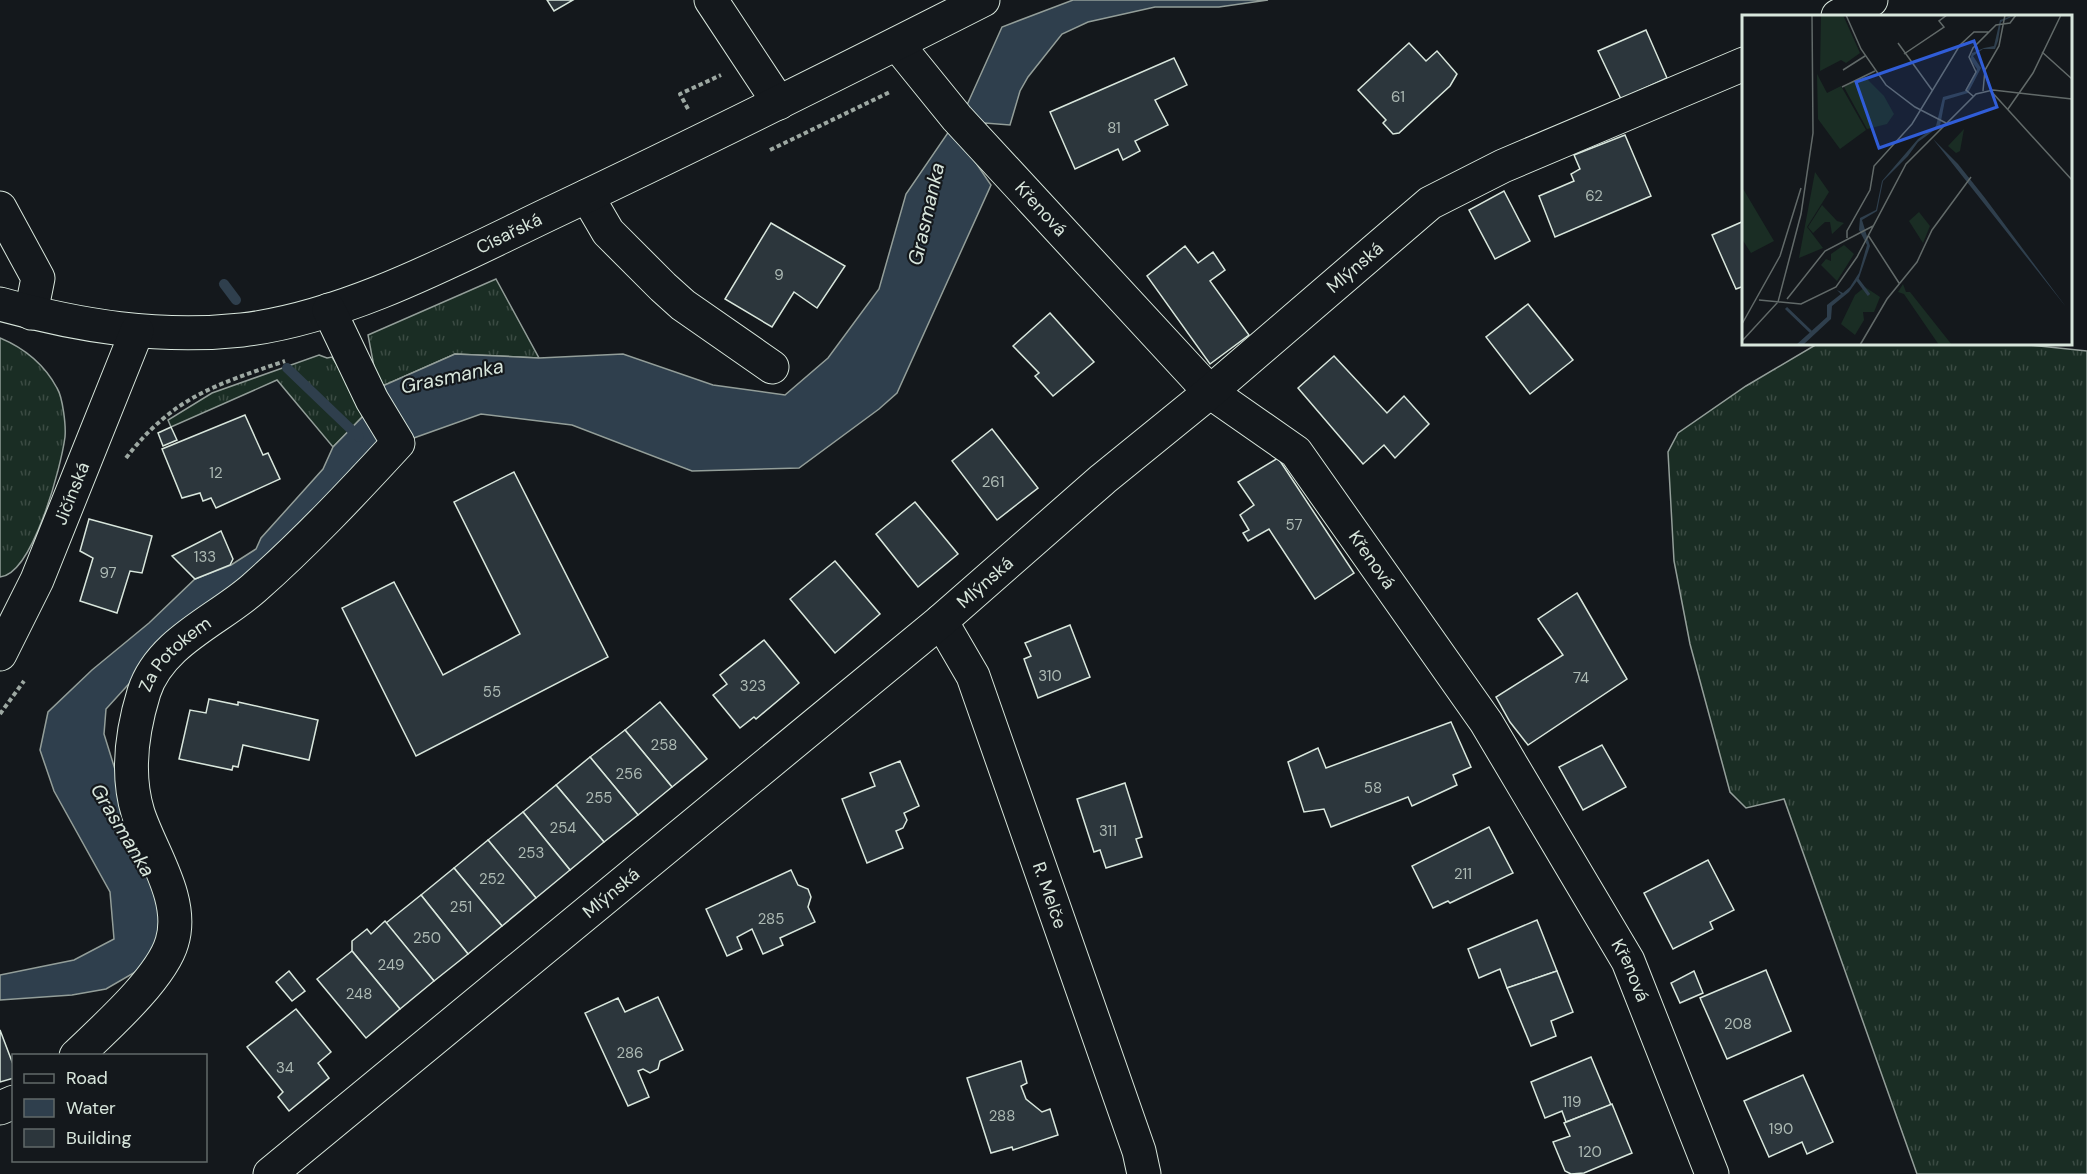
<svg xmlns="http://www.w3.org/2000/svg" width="2087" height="1174" font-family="'DM Sans',sans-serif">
  <defs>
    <pattern id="grass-tufts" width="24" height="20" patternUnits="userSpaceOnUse" patternTransform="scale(1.5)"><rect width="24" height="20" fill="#1a2d24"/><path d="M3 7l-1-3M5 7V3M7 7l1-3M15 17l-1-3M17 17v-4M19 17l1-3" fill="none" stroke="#3b4b43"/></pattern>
  </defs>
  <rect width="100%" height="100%" fill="#14181c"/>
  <g fill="url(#grass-tufts)" stroke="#939e99" stroke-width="1.5">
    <path d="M496 279 539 358 455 354 378 388 368 335Z"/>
    <path d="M0 338C24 348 44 364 57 388 63 398 66 426 65 437 61 467 33 574 0 577Z"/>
    <path d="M1817 344H2019L2087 351V1174H1917L1784 799 1746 808 1730 792 1690 644 1674 561 1668 452 1678 433 1746 386Z"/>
    <path d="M319 355 327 358 332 357 367 412 333 447 277 380 171 427 168 420 212 393Z"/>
  </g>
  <path fill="#2f3f4d" stroke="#939e99" stroke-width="1.5" d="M1073 0H1268L1219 7H1155L1088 22 1062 34 1028 77 1020 91 1010 125 985 123 974 160 991 185 897 393 879 409 799 468 692 471 572 425 481 414 411 439 341 489 146 665 106 709 104 734 163 924 144 967 106 989 72 995 0 1000V975L74 960 114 939 110 892 54 791 40 750 48 712 92 670 149 623 195 579 231 565 256 549 261 538 323 469 333 447 367 412 378 388 455 354 539 358 623 354 713 385 785 395 828 358 879 289 906 194 967 105 1002 27Z"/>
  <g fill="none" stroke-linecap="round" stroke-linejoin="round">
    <g stroke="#2f3f4d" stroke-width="10">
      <path d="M224 284 236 300"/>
      <path d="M287 368 359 437"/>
    </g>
  </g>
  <g fill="#2c363c" stroke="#d8e6dc" stroke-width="1.5">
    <path d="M547 0H573L554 11Z"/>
    <path d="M1646 30 1667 78 1621 99 1598 51Z"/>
    <path d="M1409 43 1426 61 1437 51 1457 74 1450 86 1399 133 1393 134 1383 123 1386 120 1358 90Z"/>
    <path d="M1174 58 1187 85 1155 100 1168 125 1135 141 1140 151 1123 160 1118 149 1075 169 1050 112Z"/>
    <path d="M1625 135 1651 196 1555 237 1539 196 1574 181 1571 174 1580 169 1574 155Z"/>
    <path d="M1504 191 1530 241 1495 259 1469 210Z"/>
    <path d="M1744 221V286L1736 289 1712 235Z"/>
    <path d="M771 223 845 266 817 308 794 292 772 327 725 299Z"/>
    <path d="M1185 246 1198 263 1213 252 1225 270 1210 281 1249 335 1210 364 1147 276Z"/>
    <path d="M1528 304 1573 360 1530 394 1486 337Z"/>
    <path d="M1050 313 1094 362 1053 396 1035 376 1039 373 1013 346Z"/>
    <path d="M1334 356 1387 413 1404 396 1429 424 1395 458 1384 445 1363 464 1298 388Z"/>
    <path d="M245 415 263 455 268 453 280 479 216 508 211 498 203 501 200 493 182 498 162 449Z"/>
    <path d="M171 427 177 440 163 446 158 433Z"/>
    <path d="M992 429 1038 488 997 520 952 461Z"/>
    <path d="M1278 458 1354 573 1315 599 1269 529 1248 541 1243 533 1249 530 1240 515 1254 505 1238 482Z"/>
    <path d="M514 472 608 657 416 756 342 608 394 582 443 675 520 634 454 502Z"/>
    <path d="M915 502 958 554 918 587 876 534Z"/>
    <path d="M89 519 152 536 142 573 130 571 117 613 80 601 93 558 80 551Z"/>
    <path d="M221 531 233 559 230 565 195 579 172 556Z"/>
    <path d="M835 561 880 614 835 653 790 599Z"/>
    <path d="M1577 593 1627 679 1528 745 1510 722 1496 697 1563 655 1538 619Z"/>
    <path d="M1070 625 1090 677 1038 698 1024 659 1031 656 1025 643Z"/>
    <path d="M764 640 799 683 756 719 754 717 740 728 713 695 727 684 720 675Z"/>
    <path d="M209 699 238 705V702L318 720 309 760 243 745 238 767 233 766 232 770 179 759 190 710 206 713Z"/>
    <path d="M660 702 707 759 672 787 625 730Z"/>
    <path d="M1451 722 1471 767 1453 775 1457 785 1412 806 1408 797 1331 827 1324 809 1304 812 1288 762 1318 748 1326 768Z"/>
    <path d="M625 730 672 787 638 815 590 757Z"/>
    <path d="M1602 745 1626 787 1583 810 1559 767Z"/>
    <path d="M590 757 638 815 604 842 556 785Z"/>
    <path d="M900 761 919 806 904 813 907 820 903 828 896 831 903 848 867 863 842 799 875 786 870 773Z"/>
    <path d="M1125 783 1142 837 1136 839 1142 857 1106 868 1100 850 1094 852 1077 799Z"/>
    <path d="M556 785 604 842 570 870 523 812Z"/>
    <path d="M523 812 570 870 536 898 488 840Z"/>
    <path d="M1489 827 1513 873 1450 903 1448 901 1433 908 1412 866Z"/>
    <path d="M488 840 536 898 502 926 454 868Z"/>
    <path d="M1708 860 1734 910 1710 922 1713 929 1673 949 1644 893Z"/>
    <path d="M454 868 502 926 468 954 421 895Z"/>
    <path d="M791 870 798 885 808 889 811 897 808 907 815 922 780 938 783 945 763 954 752 929 737 937 742 949 727 956 706 909Z"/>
    <path d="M421 895 468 954 434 981 386 923Z"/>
    <path d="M1537 920 1557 971 1507 988 1500 969 1479 978 1468 949Z"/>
    <path d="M385 921 434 981 400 1009 352 951V941L367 929 371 934Z"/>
    <path d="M352 951 400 1009 366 1038 317 979Z"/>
    <path d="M1766 970 1791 1031 1727 1059 1700 998Z"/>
    <path d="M289 971 305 991 292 1001 276 982Z"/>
    <path d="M1557 971 1573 1012 1551 1021 1556 1036 1531 1046 1507 988Z"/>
    <path d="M1694 971 1703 993 1680 1003 1671 983Z"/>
    <path d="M658 997 683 1050 660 1061 658 1069 650 1073 643 1069 638 1071 649 1097 628 1106 585 1013 618 998 625 1012Z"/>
    <path d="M296 1009 331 1052 318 1063 329 1078 289 1111 278 1097 283 1092 247 1047Z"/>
    <path d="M0 1030 14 1067V1078L0 1082Z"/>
    <path d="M1591 1057 1611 1105 1566 1122 1562 1111 1545 1118 1531 1082Z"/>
    <path d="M1021 1061 1027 1083 1021 1086 1026 1099 1042 1112 1050 1109 1058 1135 1013 1150 1012 1147 991 1153 967 1078Z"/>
    <path d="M1803 1075 1833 1142 1807 1154 1802 1142 1769 1157 1744 1101Z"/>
    <path d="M1612 1104 1632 1153 1584 1173 1571 1174 1565 1171 1553 1142 1570 1136 1564 1123Z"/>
  </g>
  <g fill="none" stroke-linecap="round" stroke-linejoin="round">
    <defs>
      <g id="minor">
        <path d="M711 0 779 103"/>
        <path d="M1838 16 1871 0"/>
        <path id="s1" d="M897 44 957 118 1210 392 1296 452 1486 722 1628 961 1712 1174"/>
        <path d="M587 196 608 232 663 287 683 305 772 367"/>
        <path d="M0 208 38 278 31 313"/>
        <path id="s2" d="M0 304C79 326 159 339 242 330 345 318 455 259 549 214 695 145 839 73 983 0"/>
        <path id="s3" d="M941 621 973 676 1139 1151 1144 1174"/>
        <path id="s4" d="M0 654 37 580 137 331"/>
        <path id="s5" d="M76 1056C103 1030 162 978 172 942 185 899 151 853 138 813 126 774 132 731 144 692 160 642 218 620 254 588 305 543 352 493 398 443L372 400 329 310"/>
        <path d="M0 1108 14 1102"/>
        <path id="s6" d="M270 1174 941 621 1103 479 1210 392 1430 203 1503 166 1744 64"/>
      </g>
    </defs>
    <use href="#minor" stroke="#d8e6dc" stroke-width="35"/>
    <g stroke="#9da8a2" stroke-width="4" stroke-dasharray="4.5 3" stroke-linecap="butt">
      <path d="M688 109 680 94 721 75"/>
      <path d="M770 150 890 92"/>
      <path d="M126 458C173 397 215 385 285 361"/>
      <path d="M0 714 24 681"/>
    </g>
    <use href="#minor" stroke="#14181c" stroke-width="33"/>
  </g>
  <g text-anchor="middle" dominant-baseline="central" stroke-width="4.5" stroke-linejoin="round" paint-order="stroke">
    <g font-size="15" fill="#adbab4">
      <text x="1398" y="97">61</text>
      <text x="1114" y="128">81</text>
      <text x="1594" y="196">62</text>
      <text x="779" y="275">9</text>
      <text x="216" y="473">12</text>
      <text x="993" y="482">261</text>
      <text x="1294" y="525">57</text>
      <text x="205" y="557">133</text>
      <text x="108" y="573">97</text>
      <text x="1050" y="676">310</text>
      <text x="1581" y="678">74</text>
      <text x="753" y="686">323</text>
      <text x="492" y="692">55</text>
      <text x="664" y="745">258</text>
      <text x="629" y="774">256</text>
      <text x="1373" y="788">58</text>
      <text x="599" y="798">255</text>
      <text x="563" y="828">254</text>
      <text x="1108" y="831">311</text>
      <text x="531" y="853">253</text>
      <text x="1463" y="874">211</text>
      <text x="492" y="879">252</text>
      <text x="461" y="907">251</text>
      <text x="771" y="919">285</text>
      <text x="427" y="938">250</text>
      <text x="391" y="965">249</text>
      <text x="359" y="994">248</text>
      <text x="1738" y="1024">208</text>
      <text x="630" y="1053">286</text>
      <text x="285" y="1068">34</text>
      <text x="1572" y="1102">119</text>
      <text x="1002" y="1116">288</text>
      <text x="1781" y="1129">190</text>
      <text x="1590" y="1152">120</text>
    </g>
    <g font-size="18" fill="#d8e6dc" stroke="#14181c">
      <text stroke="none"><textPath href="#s1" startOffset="219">Křenová</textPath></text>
      <text stroke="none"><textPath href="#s2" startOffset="530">Císařská</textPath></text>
      <text stroke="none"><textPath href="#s6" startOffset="1414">Mlýnská</textPath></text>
      <text stroke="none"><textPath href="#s4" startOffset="176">Jičínská</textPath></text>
      <text stroke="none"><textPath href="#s1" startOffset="705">Křenová</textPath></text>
      <text stroke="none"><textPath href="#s6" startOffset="928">Mlýnská</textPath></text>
      <text stroke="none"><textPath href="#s5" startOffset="459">Za Potokem</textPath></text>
      <text stroke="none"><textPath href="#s6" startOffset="442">Mlýnská</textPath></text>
      <text stroke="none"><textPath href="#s3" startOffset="296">R. Melče</textPath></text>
      <text stroke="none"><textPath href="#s1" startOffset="1191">Křenová</textPath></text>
    </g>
    <g font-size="20" font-style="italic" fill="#d8e6dc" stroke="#14181c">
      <text transform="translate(926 214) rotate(-77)">Grasmanka</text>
      <text transform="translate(452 376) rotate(-12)">Grasmanka</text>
      <text transform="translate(123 830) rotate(59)">Grasmanka</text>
    </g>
  </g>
  <g transform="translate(1742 15)">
    <rect width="330" height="330" fill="#14181c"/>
    <path d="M79 0H101L118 38 104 48 99 45 78 56ZM75 59 85 78 99 71 124 115 98 134 76 104ZM122 61 142 81 152 99 145 109 125 114 102 72ZM222 114 218 136 214 138 206 131ZM73 157 87 177 65 212 81 233 57 243ZM0 172 32 226 9 238 0 224ZM80 190 95 206 102 208 90 219 88 207H83L71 218 66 212ZM102 230 112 239 95 266 79 250 84 244 89 246V239ZM161 269 164 277H168L210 330H197L162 279 156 277ZM123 272 138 282 132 297H121L122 305 113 320 99 309 113 280Z" fill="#1a2d24"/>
    <path d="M177 197 188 211 181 228 167 206Z" fill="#1a2d24"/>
    <path d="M273 0 259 7 256 26 253 34H241L231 41 239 53 226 78 203 85 198 111 176 127 166 141 141 166 135 196 120 205 128 231 117 263 107 277 90 291 89 304 61 330H54L85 302V290L99 279 95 275 101 278 108 272 117 258 125 230 117 215 118 203 134 195 140 166 176 124 194 111 201 82 223 76 235 54 228 44 230 38 242 33 252 31 258 5ZM191 124 216 149 243 183 324 292Z" fill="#2f3f4d"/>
    <path fill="none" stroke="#2f3f4d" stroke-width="3" d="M115 264 127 280M44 293 69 317"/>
    <path fill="none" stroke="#626a69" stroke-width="1.5" d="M104 0 119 34 144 70 173 92 204 108M156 28 190 75M300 37 330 64M162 39 202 12 197 6 205 0M101 55 123 41M100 72 133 56M248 75 330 165M241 76 243 55 257 31 263 0M231 81 224 75 234 57 227 42 231 33 254 10 268 8 274 0M266 94 291 58 319 0M126 220 157 268M105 223V216L128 175 132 151 170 109 218 30 232 17H247M45 284 83 236 131 211M17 285 59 289 94 272 115 242 164 149 234 79 251 75 330 84M0 309 38 241 59 173M0 326 36 287 59 199 71 118 70 0M118 330 145 284 175 247 190 215 229 162"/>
    <path fill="#305dd8" fill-opacity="0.15" stroke="#305dd8" stroke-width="3" d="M232 26 255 92 137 133 114 67Z"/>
    <rect width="330" height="330" fill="none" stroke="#d8e6dc" stroke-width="3"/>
  </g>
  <rect x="12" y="1054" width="195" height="108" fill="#14181c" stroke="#626a69" stroke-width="1.5"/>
  <rect x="24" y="1074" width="30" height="9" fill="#14181c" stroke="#626a69" stroke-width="1.5"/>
  <text x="66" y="1084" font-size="18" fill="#d8e6dc">Road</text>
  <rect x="24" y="1099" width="30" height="18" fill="#2f3f4d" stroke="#626a69" stroke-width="1.5"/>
  <text x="66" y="1114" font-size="18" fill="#d8e6dc">Water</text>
  <rect x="24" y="1129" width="30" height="18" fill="#2c363c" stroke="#626a69" stroke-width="1.5"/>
  <text x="66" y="1144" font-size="18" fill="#d8e6dc">Building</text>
</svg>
